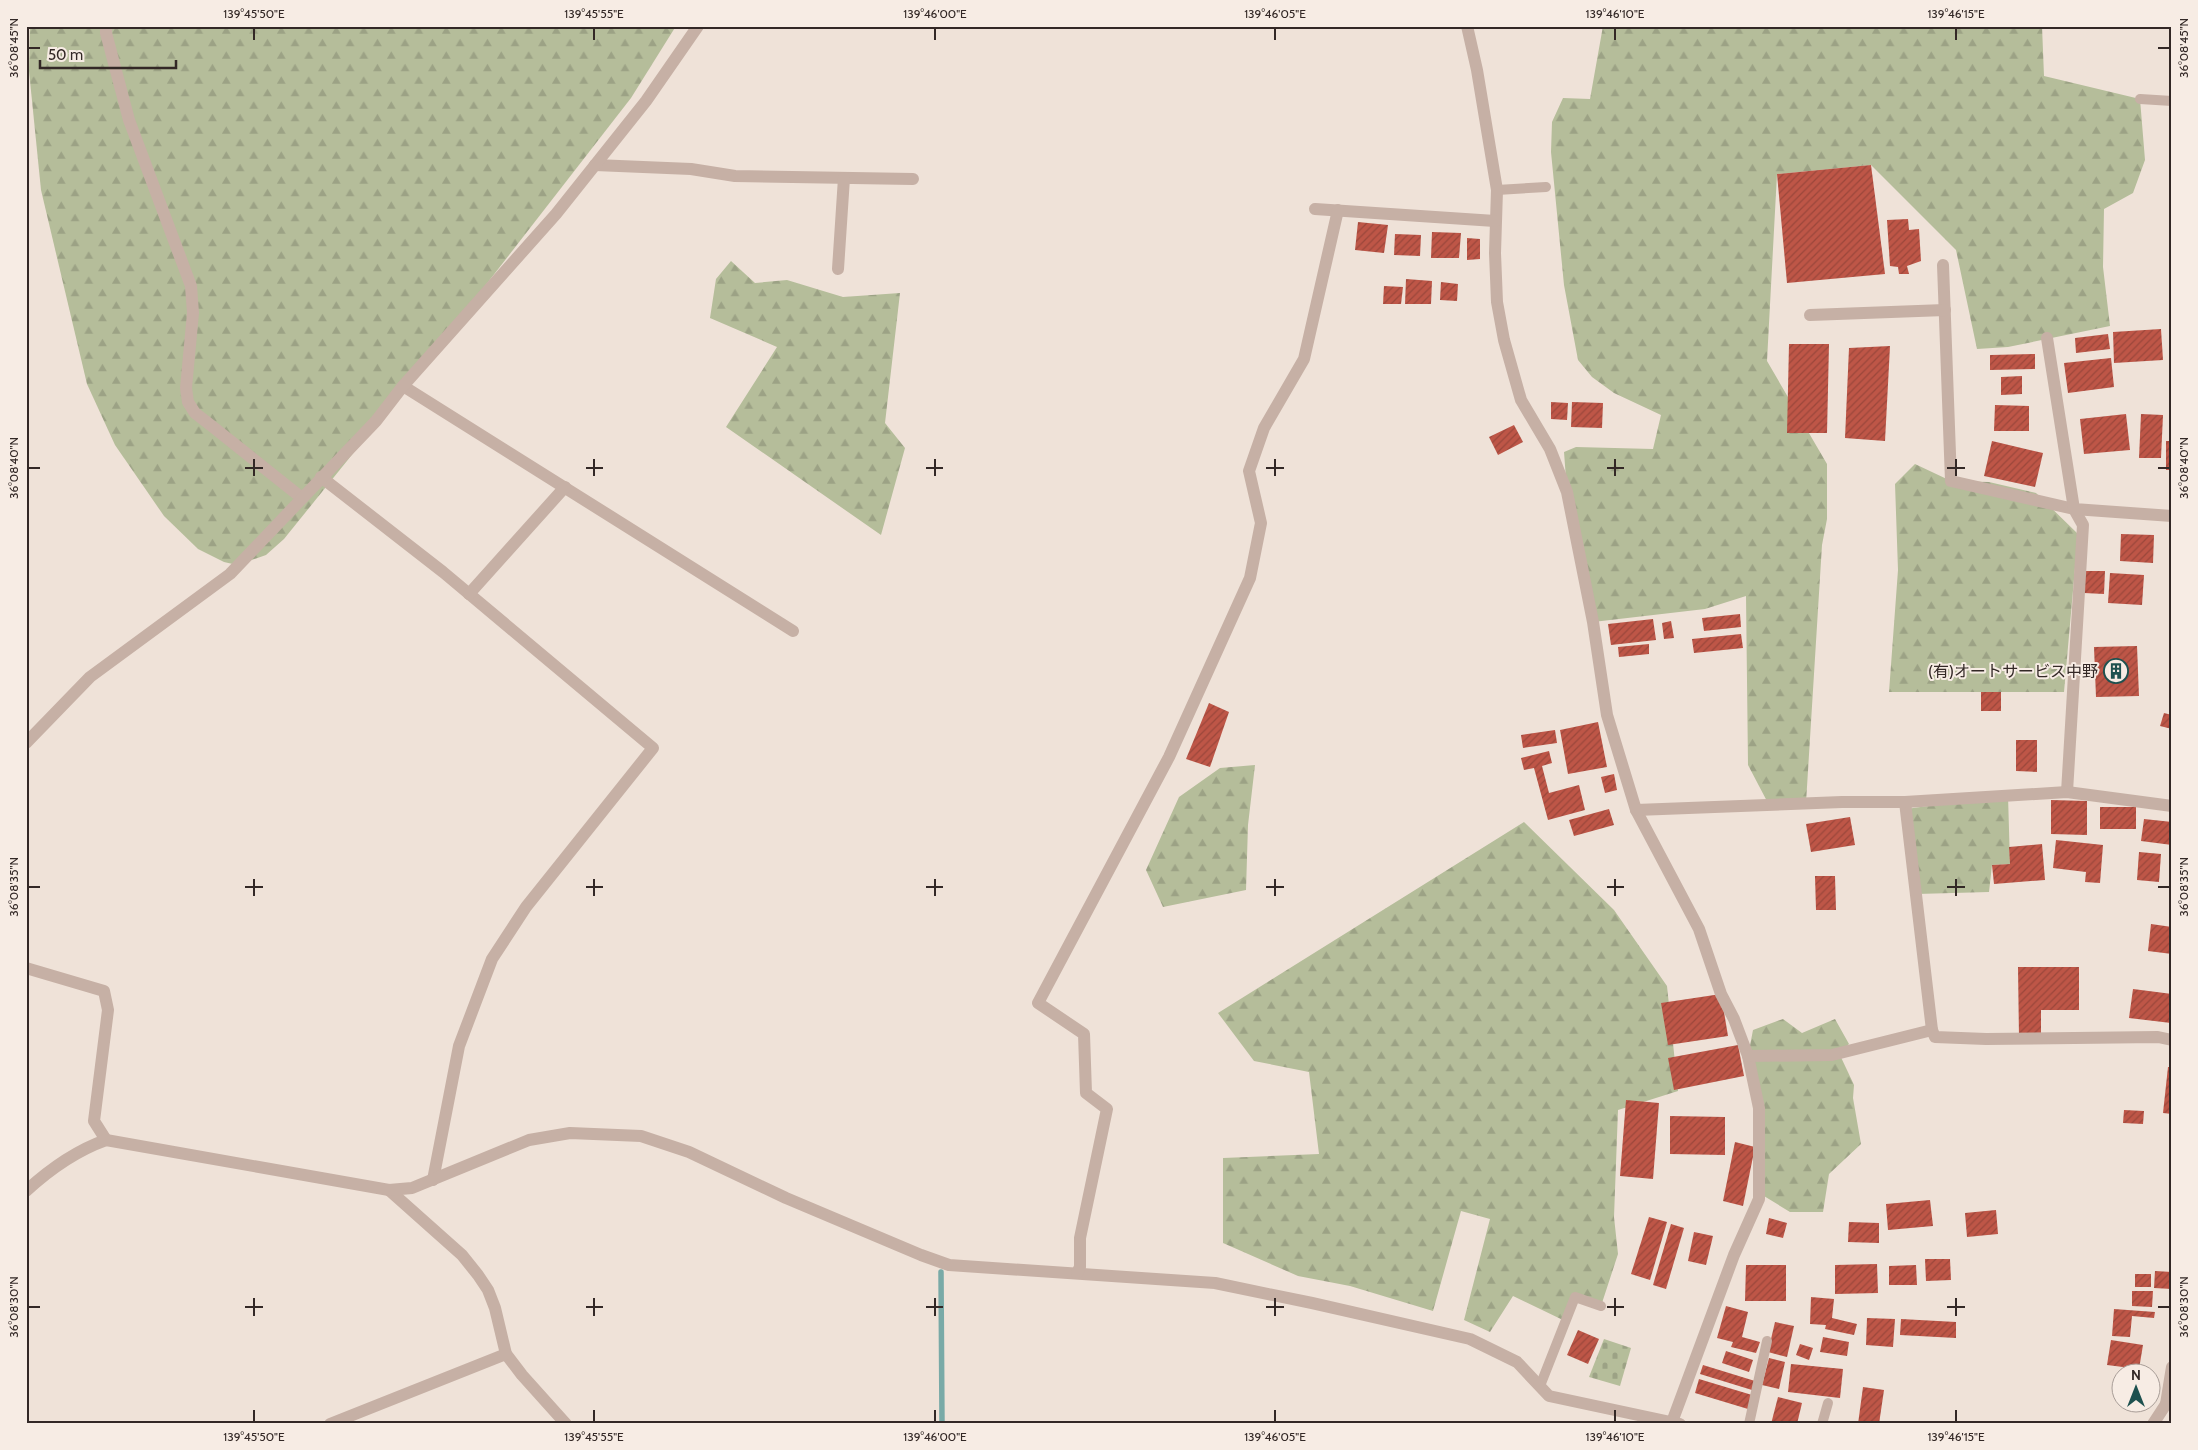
<svg xmlns="http://www.w3.org/2000/svg" width="2198" height="1450" font-family="Cabin,'Noto Sans JP',sans-serif">
  <defs>
    <pattern id="forest-firs" width="22" height="20" patternUnits="userSpaceOnUse" patternTransform="scale(1.25)"><rect width="22" height="20" fill="#b5bd9a"/><path d="M5 1l3.5 6h-7zM16 11l3.5 6h-7z" fill="#9ca285"/></pattern>
    <pattern id="cemetery-stones" width="16" height="16" patternUnits="userSpaceOnUse" patternTransform="scale(1.25)"><rect width="16" height="16" fill="#b5bd9a"/><path d="M2 7V4a2 2 0 0 1 4 0v3zM10 15v-3a2 2 0 0 1 4 0v3z" fill="#9ca285"/></pattern>
    <pattern id="building-hatch" width="6" height="6" patternUnits="userSpaceOnUse" patternTransform="scale(1.25)"><rect width="6" height="6" fill="#be5647"/><path d="M-1 1l2-2M0 6l6-6M5 7l2-2" fill="none" stroke="#9b473b"/></pattern>
  </defs>
  <rect width="100%" height="100%" fill="#efe2d8"/>
  <g fill="url(#forest-firs)">
    <path d="M30 26H676L631 98 405 389 284 539 266 555 237 565 224 562 198 549 164 516 115 445 87 384 41 190 29 71Z"/>
    <path d="M1603 26H2042L2044 76 2140 99 2145 160 2133 193 2104 209 2103 267 2110 326 2008 347 1977 349 1956 250 1871 165 1777 174 1767 361 1827 464V519L1822 545 1806 803 1769 805 1748 765 1746 596 1705 609 1593 622 1567 492 1564 452 1576 447 1653 449 1661 415 1614 393 1592 377 1578 360 1564 285 1551 152 1552 122 1563 98 1590 99Z"/>
    <path d="M731 261 755 283 787 280 843 297 900 293 885 423 905 448 881 535 726 427 777 347 710 318 716 279Z"/>
    <path d="M1915 464 1951 481 1989 482 2036 493 2078 534 2064 692H1889L1898 570 1895 484Z"/>
    <path d="M1255 765 1248 825 1246 890 1163 907 1146 870 1179 797 1220 768Z"/>
    <path d="M2008 795 2010 864 1992 865 1989 892 1917 894 1906 809Z"/>
    <path d="M1524 822 1614 910 1667 986 1678 1091 1618 1110 1614 1217 1618 1254 1601 1306 1575 1297 1565 1321 1513 1296 1490 1332 1464 1320 1490 1219 1461 1211 1433 1311 1350 1286 1298 1276 1223 1243V1158L1319 1154 1309 1072 1254 1061 1218 1013Z"/>
    <path d="M1783 1019 1802 1033 1835 1019 1849 1044 1839 1053 1854 1085 1853 1098 1861 1144 1829 1174 1823 1212H1790L1759 1193V1108L1748 1056 1753 1030Z"/>
  </g>
  <path fill="url(#cemetery-stones)" d="M1604 1339 1631 1348 1620 1386 1589 1377Z"/>
  <g fill="none" stroke-linecap="round" stroke-linejoin="round">
    <path stroke="#79aaa7" stroke-width="5.5" d="M941 1272 942 1424"/>
  </g>
  <g fill="url(#building-hatch)">
    <path d="M1871 165 1885 274 1787 283 1777 174Z"/>
    <path d="M1908 219 1909 230 1919 229 1921 261 1907 266 1909 274H1899L1898 267 1890 266 1887 220Z"/>
    <path d="M1358 222 1388 225 1384 253 1355 250Z"/>
    <path d="M1432 232 1461 233 1459 258H1431Z"/>
    <path d="M1395 234 1421 235 1420 256 1394 255Z"/>
    <path d="M1467 238 1480 239V259L1467 260Z"/>
    <path d="M1406 279 1432 281 1431 304H1405Z"/>
    <path d="M1441 282 1458 284 1457 301 1440 300Z"/>
    <path d="M1384 286 1403 287 1401 304H1383Z"/>
    <path d="M2161 329 2163 360 2114 363 2113 332Z"/>
    <path d="M2108 334 2110 349 2076 353 2075 338Z"/>
    <path d="M1789 344H1829L1827 433H1787Z"/>
    <path d="M1890 346 1885 441 1845 438 1849 348Z"/>
    <path d="M2035 354V369L1990 370V355Z"/>
    <path d="M2111 358 2114 387 2068 393 2064 363Z"/>
    <path d="M2022 376V394L2001 395V377Z"/>
    <path d="M1551 402 1568 403 1567 420 1551 419Z"/>
    <path d="M1572 402 1603 403 1602 428 1571 427Z"/>
    <path d="M1995 405 2029 406V431H1994Z"/>
    <path d="M2126 414 2130 450 2084 454 2080 419Z"/>
    <path d="M2141 414 2163 415 2161 458H2139Z"/>
    <path d="M1514 425 1523 442 1498 455 1489 437Z"/>
    <path d="M1992 441 2043 453 2035 487 1984 476Z"/>
    <rect x="2166" y="441" width="6" height="29"/>
    <path d="M2121 534 2154 535 2153 563 2120 561Z"/>
    <path d="M2085 571H2105L2104 594 2084 593Z"/>
    <path d="M2110 573 2144 575 2142 605 2108 603Z"/>
    <path d="M1740 614 1741 627 1704 631 1702 618Z"/>
    <path d="M1653 619 1656 640 1611 645 1608 624Z"/>
    <path d="M1671 621 1674 638 1664 639 1662 623Z"/>
    <path d="M1741 634 1743 648 1694 653 1692 639Z"/>
    <path d="M1649 644V654L1619 657 1618 647Z"/>
    <path d="M2137 646 2139 696 2096 697 2094 647Z"/>
    <rect x="1981" y="692" width="20" height="19"/>
    <path d="M1209 703 1229 712 1210 767 1186 759Z"/>
    <path d="M2164 713 2172 715V729L2160 726Z"/>
    <path d="M1598 722 1607 767 1568 774 1560 730Z"/>
    <path d="M1555 730 1557 743 1523 748 1521 735Z"/>
    <path d="M2016 740H2037V772L2016 771Z"/>
    <path d="M1549 751 1552 763 1542 766 1549 793 1579 785 1585 810 1548 820 1534 768 1524 770 1521 758Z"/>
    <path d="M1614 774 1617 790 1605 793 1601 777Z"/>
    <path d="M2051 800 2087 801V835L2051 834Z"/>
    <rect x="2100" y="807" width="36" height="22"/>
    <path d="M1609 809 1614 825 1574 836 1569 820Z"/>
    <path d="M1850 817 1855 845 1811 852 1806 824Z"/>
    <path d="M2144 819 2172 822V845L2141 841Z"/>
    <path d="M2056 840 2103 845 2100 883 2085 882 2086 872 2053 868Z"/>
    <path d="M2042 844 2045 880 1994 884 1992 865 2010 864 2009 847Z"/>
    <path d="M2139 852 2161 854 2159 882 2137 880Z"/>
    <path d="M1815 876H1835L1836 910H1816Z"/>
    <path d="M2151 924 2172 927V954L2148 951Z"/>
    <path d="M2018 967H2079V1010H2041V1038H2019Z"/>
    <path d="M2133 989 2172 994 2171 1023 2129 1018Z"/>
    <path d="M1721 994 1728 1036 1668 1045 1661 1003Z"/>
    <path d="M1738 1045 1744 1076 1674 1090 1668 1058Z"/>
    <path d="M2168 1067H2172V1114L2163 1113Z"/>
    <path d="M1626 1100 1659 1103 1653 1179 1620 1176Z"/>
    <path d="M2124 1110 2144 1111 2143 1124 2123 1123Z"/>
    <path d="M1670 1116 1725 1117V1155L1670 1154Z"/>
    <path d="M1735 1142 1755 1147 1743 1206 1723 1201Z"/>
    <path d="M1930 1200 1933 1226 1888 1230 1886 1204Z"/>
    <path d="M1996 1210 1998 1234 1967 1237 1965 1213Z"/>
    <path d="M1649 1217 1667 1222 1650 1280 1631 1274Z"/>
    <path d="M1769 1218 1787 1223 1783 1238 1766 1234Z"/>
    <path d="M1849 1222 1879 1223V1243L1848 1242Z"/>
    <path d="M1671 1224 1684 1228 1666 1289 1653 1285Z"/>
    <path d="M1694 1232 1713 1236 1706 1265 1688 1261Z"/>
    <path d="M1925 1259H1950L1951 1280 1926 1281Z"/>
    <path d="M1877 1264 1878 1293 1835 1294V1265Z"/>
    <path d="M1746 1265H1786V1301H1745Z"/>
    <path d="M1916 1265 1917 1285H1889V1266Z"/>
    <path d="M2155 1271 2172 1272V1289L2154 1288Z"/>
    <rect x="2135" y="1274" width="16" height="13"/>
    <path d="M2132 1291H2153L2152 1307 2132 1306Z"/>
    <path d="M1811 1297 1834 1299 1832 1318 1857 1324 1854 1335 1825 1329 1826 1325 1810 1324Z"/>
    <path d="M1726 1306 1748 1312 1742 1337 1760 1342 1756 1353 1731 1347 1733 1342 1717 1338Z"/>
    <path d="M2114 1309 2155 1312 2154 1318 2132 1316 2130 1337 2112 1336Z"/>
    <path d="M1867 1318 1895 1319 1893 1347 1866 1345Z"/>
    <path d="M1901 1319 1956 1322V1338L1900 1335Z"/>
    <path d="M1775 1322 1794 1326 1787 1357 1768 1352Z"/>
    <path d="M1578 1330 1599 1339 1588 1364 1567 1355Z"/>
    <path d="M1823 1337 1849 1342 1847 1356 1820 1352Z"/>
    <path d="M2111 1340 2143 1345 2139 1369 2107 1365Z"/>
    <path d="M1800 1344 1813 1348 1809 1360 1796 1355Z"/>
    <path d="M1726 1351 1753 1360 1749 1372 1722 1363Z"/>
    <path d="M1769 1358 1785 1362 1779 1389 1762 1385Z"/>
    <path d="M1791 1364 1843 1369 1840 1398 1788 1392Z"/>
    <path d="M1703 1365 1755 1381 1752 1390 1700 1374Z"/>
    <path d="M1699 1379 1752 1395 1748 1409 1695 1393Z"/>
    <path d="M1863 1387 1884 1390 1879 1424H1858Z"/>
    <path d="M1778 1397 1802 1403 1797 1424H1771Z"/>
  </g>
  <g fill="none" stroke-linecap="round" stroke-linejoin="round">
    <g stroke="#c6b0a5" stroke-width="10">
      <path d="M2140 99 2172 101"/>
      <path d="M1497 190 1546 187"/>
      <path d="M1540 1386 1575 1297 1601 1306"/>
      <path d="M1749 1424 1767 1341"/>
      <path d="M1822 1424 1828 1403"/>
    </g>
    <g stroke="#c6b0a5" stroke-width="12">
      <path d="M106 26V33L129 120 191 286 193 313 186 388 188 402 195 413 208 423 302 498"/>
      <path d="M1467 26 1477 70 1497 190 1495 253 1497 302 1504 340 1521 400 1550 449 1567 492 1593 622 1607 715 1636 810 1699 929 1721 994 1734 1019 1748 1056 1759 1108V1199L1734 1255 1672 1422"/>
      <path d="M595 165 691 169 735 176 913 179"/>
      <path d="M1315 209 1495 221"/>
      <path d="M1943 265 1951 481 2074 509 2083 525 2067 792"/>
      <path d="M838 269 844 178"/>
      <path d="M1810 315 1945 310"/>
      <path d="M2047 338 2074 509 2172 516"/>
      <path d="M403 386 793 631"/>
      <path d="M321 477 443 572 653 748 526 907 492 959 459 1046 433 1180"/>
      <path d="M469 594 565 487"/>
      <path d="M26 743 90 677 230 574 376 421 403 386 556 214 646 101 698 26"/>
      <path d="M1905 802 1932 1030"/>
      <path d="M1636 810 1842 802H1905L2067 792 2172 806"/>
      <path d="M26 968 104 991 108 1010 94 1121 106 1140"/>
      <path d="M1748 1056 1832 1055 1932 1030 1935 1037 1986 1039 2158 1037 2172 1040"/>
      <path d="M389 1190 462 1255 478 1275 488 1290 495 1308 506 1354 522 1375 566 1424"/>
      <path d="M26 1191C50 1169 75 1151 106 1140L389 1190 412 1188 529 1140 570 1133 641 1136 689 1152 786 1198 921 1255 949 1265 1215 1283 1312 1303 1470 1339 1517 1362 1549 1396 1680 1424"/>
      <path d="M1077 1273 1080 1267V1238L1107 1109 1086 1093 1084 1034 1038 1003 1169 757 1250 578 1261 523 1249 471 1264 428 1304 359 1338 210"/>
      <path d="M2166 1404 2172 1367"/>
      <path d="M330 1424 506 1354"/>
      <path d="M2153 1424 2170 1398"/>
    </g>
  </g>
  <path fill="none" stroke="#332826" stroke-width="2" d="M254 28V40M594 28V40M935 28V40M1275 28V40M1615 28V40M1956 28V40M28 48H40M2158 48H2170M254 459V476M594 459V476M935 459V476M1275 459V476M1615 459V476M1956 459V476M28 468H40M245 468H263M586 468H603M926 468H943M1266 468H1284M1607 468H1624M1947 468H1965M2158 468H2170M254 879V896M594 879V896M935 879V896M1275 879V896M1615 879V896M1956 879V896M28 887H40M245 887H263M586 887H603M926 887H943M1266 887H1284M1607 887H1624M1947 887H1965M2158 887H2170M254 1298V1316M594 1298V1316M935 1298V1316M1275 1298V1316M1615 1298V1316M1956 1298V1316M28 1307H40M245 1307H263M586 1307H603M926 1307H943M1266 1307H1284M1607 1307H1624M1947 1307H1965M2158 1307H2170M254 1410V1422M594 1410V1422M935 1410V1422M1275 1410V1422M1615 1410V1422M1956 1410V1422"/>
  <defs>
    <symbol id="building-ring" viewBox="-11 -11 22 22"><circle r="9.5" fill="#f7ece4" stroke="#1e514f" stroke-width="1.5"/><path d="M-4-6H4V6H1V3H-1V6H-4ZM-2.5-4.3h1.7v1.8h-1.7ZM.8-4.3h1.7v1.8H.8ZM-2.5-1h1.7V.8h-1.7ZM.8-1h1.7V.8H.8Z" fill="#1e514f"/></symbol>
  </defs>
  <g fill-rule="evenodd">
    <use href="#building-ring" x="2102" y="657" width="28" height="28"/>
  </g>
  <g text-anchor="middle" dominant-baseline="central" stroke-width="4" stroke-linejoin="round" paint-order="stroke">
    <g font-size="16" fill="#332826" stroke="#f7ece4" text-anchor="end">
      <text x="2098" y="671">(有)オートサービス中野</text>
    </g>
  </g>
  <rect width="2198" height="1450" fill="none" stroke="#f7ece4" stroke-width="55"/>
  <g transform="translate(2136 1388)"><circle r="24" fill="#f7ece4" stroke="#a99e98"/>
  <path d="M0-4L9 19L0 12L-9 19Z" fill="#1e514f"/>
  <text y="-8" font-size="14" font-weight="bold" text-anchor="middle" fill="#332826">N</text>
  </g>
  <path d="M40 60v8h136v-8" fill="none" stroke="#332826" stroke-width="2.5"/>
  <text x="48" y="60" font-size="15" fill="#332826" stroke="#f7ece4" stroke-width="4" paint-order="stroke">50 m</text>
  <rect x="28" y="28" width="2142" height="1394" fill="none" stroke="#332826" stroke-width="2"/>
  <g font-size="12" text-anchor="middle" fill="#332826">
    <text x="254" y="18">139°45'50"E</text>
    <text x="594" y="18">139°45'55"E</text>
    <text x="935" y="18">139°46'00"E</text>
    <text x="1275" y="18">139°46'05"E</text>
    <text x="1615" y="18">139°46'10"E</text>
    <text x="1956" y="18">139°46'15"E</text>
    <text transform="translate(14 48) rotate(-90)" y="4">36°08'45"N</text>
    <text transform="translate(2184 48) rotate(-90)" y="4">36°08'45"N</text>
    <text transform="translate(14 468) rotate(-90)" y="4">36°08'40"N</text>
    <text transform="translate(2184 468) rotate(-90)" y="4">36°08'40"N</text>
    <text transform="translate(14 887) rotate(-90)" y="4">36°08'35"N</text>
    <text transform="translate(2184 887) rotate(-90)" y="4">36°08'35"N</text>
    <text transform="translate(14 1307) rotate(-90)" y="4">36°08'30"N</text>
    <text transform="translate(2184 1307) rotate(-90)" y="4">36°08'30"N</text>
    <text x="254" y="1441">139°45'50"E</text>
    <text x="594" y="1441">139°45'55"E</text>
    <text x="935" y="1441">139°46'00"E</text>
    <text x="1275" y="1441">139°46'05"E</text>
    <text x="1615" y="1441">139°46'10"E</text>
    <text x="1956" y="1441">139°46'15"E</text>
  </g>
</svg>
